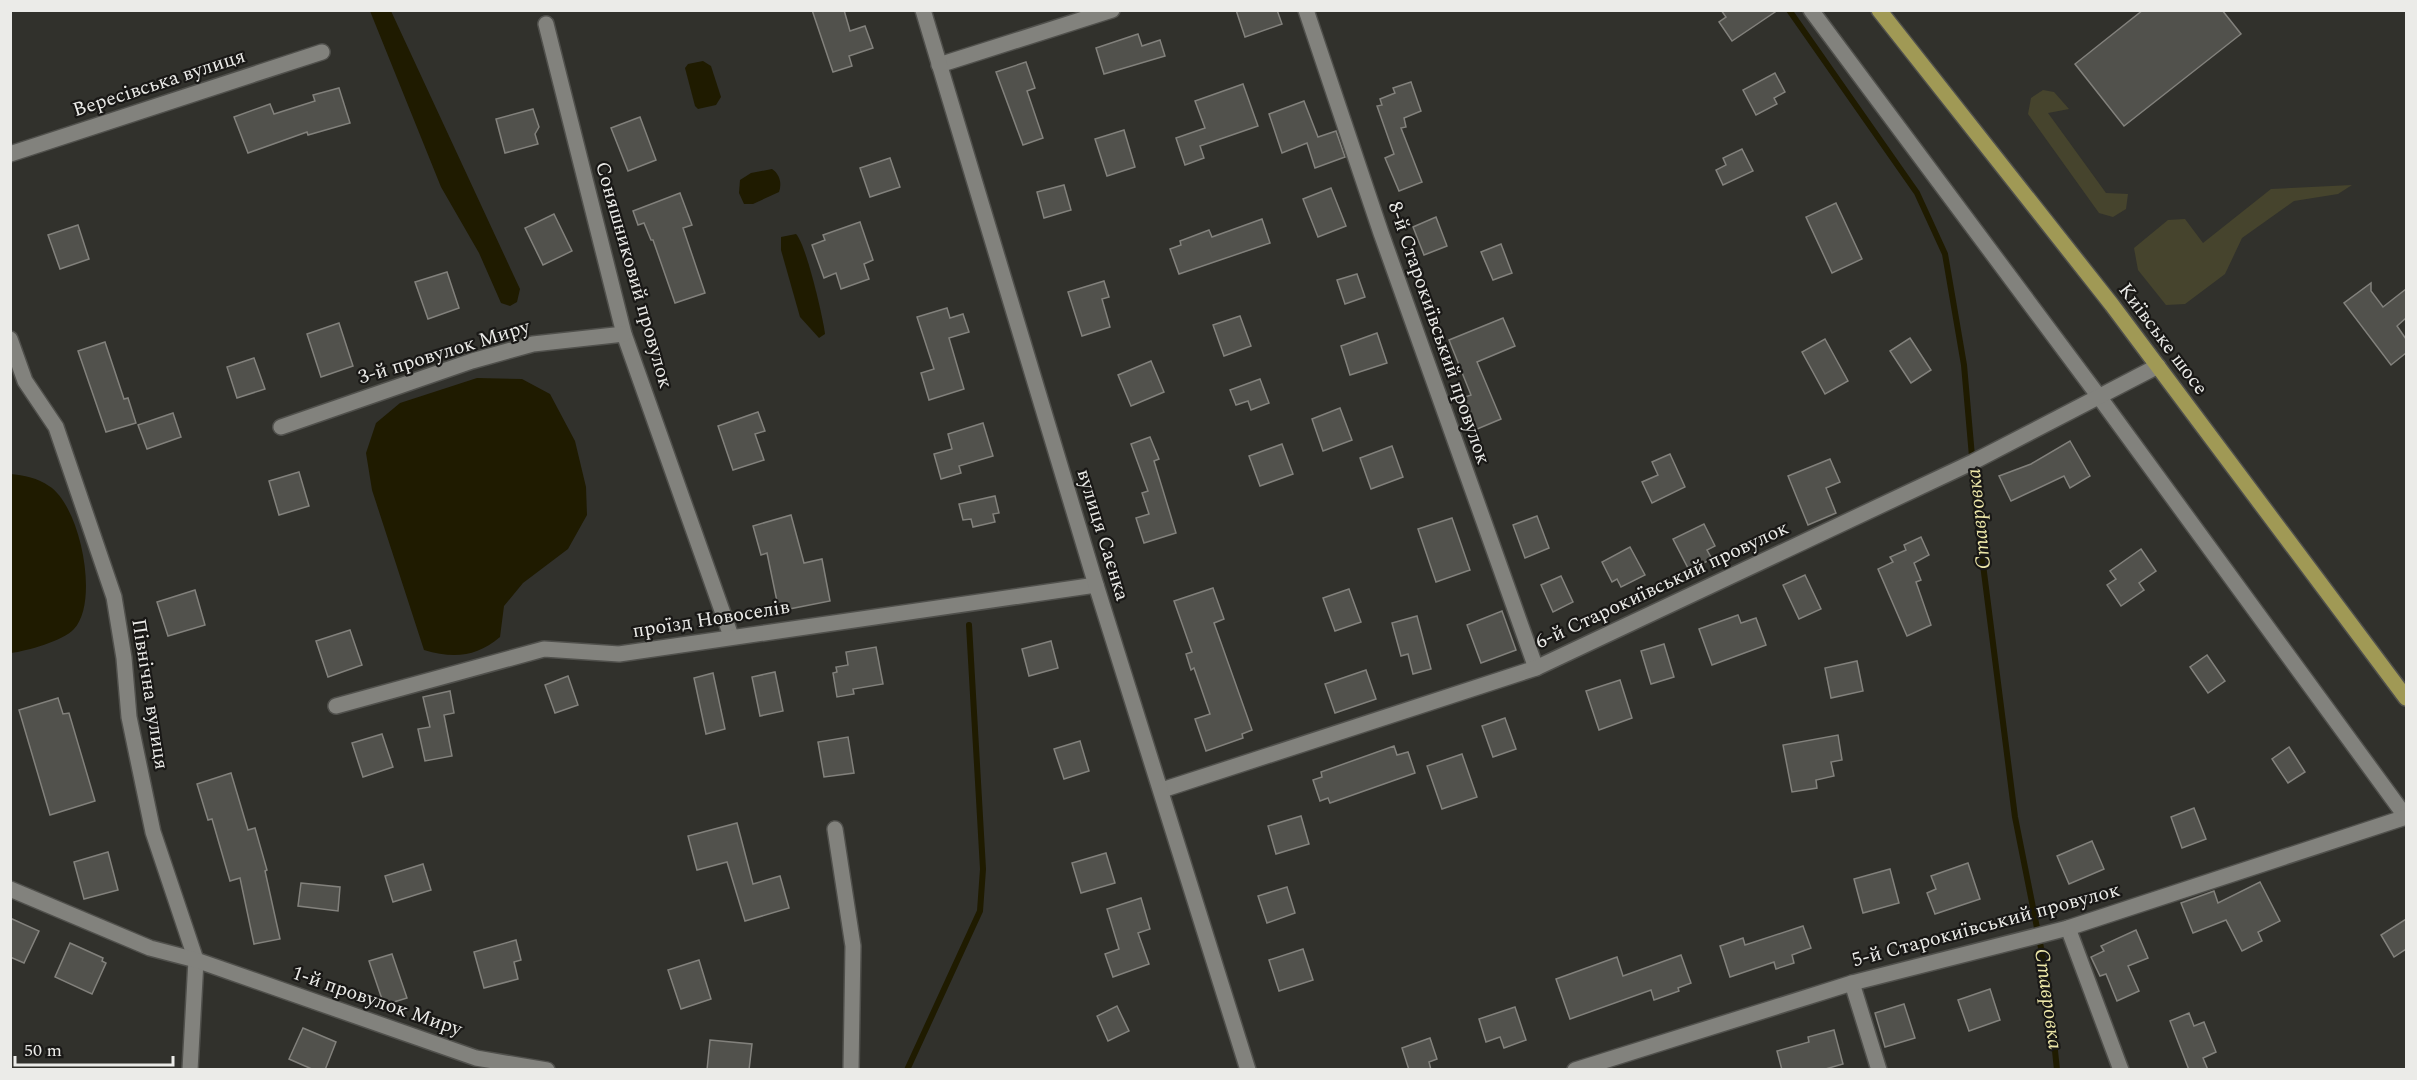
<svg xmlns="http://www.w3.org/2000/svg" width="2417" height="1080" font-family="Spectral,serif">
  <rect width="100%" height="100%" fill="#31312c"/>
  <g fill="#46442d">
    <path d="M2043 90 2054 92 2069 109 2048 113 2106 193 2128 194 2126 209 2113 217 2099 213 2028 114 2031 98Z"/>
    <path d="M2352 185 2338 194 2294 201 2242 238 2225 274 2185 304 2166 305 2138 270 2134 248 2168 220 2185 219 2203 243 2271 189Z"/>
  </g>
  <g fill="#1f1b00">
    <path d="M370 11H391L520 289 517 302 510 306 501 303 479 253 441 187Z"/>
    <path d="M703 61 711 66 721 97 716 105 698 109 695 106 685 68 688 64Z"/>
    <path d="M772 169C780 174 782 184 779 192L753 204H744L739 193 740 180 751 173Z"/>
    <path d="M796 234C806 244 823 317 825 334L819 338 800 317 781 250V237Z"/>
    <path d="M477 378 522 379 550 394 575 441 586 487 587 515 568 549 523 583 504 606 500 637C476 657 454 659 424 650L372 490 366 453 376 423 400 403Z"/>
    <path d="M10 474C24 475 38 478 49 486 80 505 100 601 74 629 63 641 27 651 11 653Z"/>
  </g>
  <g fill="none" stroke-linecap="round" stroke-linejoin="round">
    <g stroke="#1f1b00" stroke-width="6">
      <path d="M1789 10 1917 193 1945 254 1964 365 1978 525 2015 817 2048 983 2057 1070"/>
      <path d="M907 1070 980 911 983 869 969 625"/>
    </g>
  </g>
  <g fill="#51514c" stroke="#82817c" stroke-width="1.5">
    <path d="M812 10H844L850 31 865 26 873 48 849 56 852 66 833 72Z"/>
    <path d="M1236 10H1277L1282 24 1245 37Z"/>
    <path d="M1721 10H1778L1732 41 1719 22 1726 17Z"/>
    <path d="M2143 10H2222L2241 34 2124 126 2075 64Z"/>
    <path d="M1138 34 1142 46 1160 40 1165 56 1104 74 1096 48Z"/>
    <path d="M1026 62 1035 88 1027 91 1043 138 1023 145 996 72Z"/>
    <path d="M1775 73 1785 92 1774 98 1777 104 1756 115 1743 90Z"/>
    <path d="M1411 82 1421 111 1404 118 1406 127 1401 128 1422 182 1399 191 1385 158 1394 154 1377 106 1382 105 1380 99 1395 93 1393 88Z"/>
    <path d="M1243 84 1258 126 1200 146 1204 158 1185 165 1176 138 1205 128 1195 101Z"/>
    <path d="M339 88 350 123 308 135 307 132 248 153 234 117 270 104 274 114 315 101 313 95Z"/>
    <path d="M1304 101 1318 137 1336 131 1345 157 1315 168 1307 143 1282 153 1269 114Z"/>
    <path d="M533 109 539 127 535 134 538 144 505 153 496 119Z"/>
    <path d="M640 117 656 160 628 171 611 128Z"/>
    <path d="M1124 130 1135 167 1107 176 1095 139Z"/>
    <path d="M1742 149 1753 171 1723 185 1716 170 1726 165 1723 158Z"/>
    <path d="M890 158 900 187 870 197 860 168Z"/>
    <path d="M1064 185 1071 210 1044 218 1037 192Z"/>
    <path d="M1331 188 1346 226 1318 237 1303 199Z"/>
    <path d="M680 193 692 225 683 228 705 293 675 303 653 240H651L644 223 638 225 633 211Z"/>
    <path d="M1836 203 1862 259 1832 273 1806 217Z"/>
    <path d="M554 214 572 251 543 265 525 228Z"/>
    <path d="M1436 217 1447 246 1424 255 1413 227Z"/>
    <path d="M1262 219 1270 243 1179 274 1170 249 1181 245 1180 241 1209 230 1212 237Z"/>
    <path d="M860 222 873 260 864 264 869 279 841 289 836 273 824 278 812 245 825 240 823 235Z"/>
    <path d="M78 225 89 259 60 269 48 235Z"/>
    <path d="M1501 244 1512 273 1493 280 1481 252Z"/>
    <path d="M447 272 459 308 428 319 415 282Z"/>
    <path d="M1357 274 1365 297 1345 304 1337 280Z"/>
    <path d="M1104 281 1109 297 1102 299 1110 327 1082 336 1068 292Z"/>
    <path d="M2371 283V291L2383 307 2406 289V318L2397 326 2406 339V353L2391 365 2344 303Z"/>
    <path d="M947 308 950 318 963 314 969 332 949 338 964 389 929 400 921 373 934 369 917 317Z"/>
    <path d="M1240 316 1251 346 1224 356 1213 325Z"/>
    <path d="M1503 318 1515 346 1477 362 1501 419 1470 432 1457 400 1471 395 1449 340Z"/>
    <path d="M339 323 353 366 321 377 307 334Z"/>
    <path d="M1377 333 1387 363 1350 375 1341 346Z"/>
    <path d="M1910 338 1931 370 1911 383 1890 351Z"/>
    <path d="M1825 339 1848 381 1825 394 1802 352Z"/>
    <path d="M105 342 124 399 128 398 136 423 106 432 78 351Z"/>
    <path d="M254 358 265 389 237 398 227 367Z"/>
    <path d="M1151 361 1164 392 1131 406 1118 375Z"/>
    <path d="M1260 379 1269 403 1251 410 1248 401 1236 405 1230 390Z"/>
    <path d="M1340 408 1352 440 1323 451 1312 419Z"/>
    <path d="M758 412 765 431 755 434 764 460 733 470 718 426Z"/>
    <path d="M173 413 181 437 147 449 138 425Z"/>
    <path d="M983 423 993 456 959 466 961 473 941 479 934 454 952 449 948 434Z"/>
    <path d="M1150 437 1159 459 1154 461 1176 533 1144 543 1136 518 1149 514 1142 493 1148 491 1131 444Z"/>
    <path d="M2070 441 2090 476 2070 488 2064 476 2011 501 1999 476 2031 464Z"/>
    <path d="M1282 444 1293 474 1260 486 1249 456Z"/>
    <path d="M1392 446 1403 477 1371 489 1360 458Z"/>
    <path d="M1670 454 1685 487 1652 503 1642 482 1658 475 1652 462Z"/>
    <path d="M1830 459 1840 482 1826 488 1836 513 1808 525 1788 476Z"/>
    <path d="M299 472 309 506 279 515 269 481Z"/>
    <path d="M995 496 999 513 993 514 995 522 973 527 971 519 963 520 959 504Z"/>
    <path d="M791 515 804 563 822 559 830 601 779 611 767 553 761 555 753 526Z"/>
    <path d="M1537 516 1549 548 1525 558 1513 525Z"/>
    <path d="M1452 518 1470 570 1436 582 1418 529Z"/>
    <path d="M1704 524 1715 546 1707 550 1712 559 1689 570 1673 539Z"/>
    <path d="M1921 537 1929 555 1914 563 1921 580 1916 582 1931 625 1907 636 1878 569 1893 562 1890 557 1906 550 1904 545Z"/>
    <path d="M1630 547 1645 575 1621 587 1617 579 1612 582 1602 562Z"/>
    <path d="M2141 549 2156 571 2139 583 2144 590 2121 606 2107 585 2116 579 2110 571Z"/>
    <path d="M1805 575 1821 609 1799 619 1783 585Z"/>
    <path d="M1561 576 1573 602 1553 612 1541 585Z"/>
    <path d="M1213 588 1224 619 1214 623 1252 730 1242 734 1243 738 1206 751 1195 719 1210 714 1194 668 1191 670 1186 654 1192 652 1174 601Z"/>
    <path d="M1349 589 1361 622 1335 631 1323 598Z"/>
    <path d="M195 590 205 625 168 636 157 602Z"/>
    <path d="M1502 611 1516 650 1481 663 1467 625Z"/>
    <path d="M1738 615 1741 623 1756 618 1766 645 1712 665 1699 629Z"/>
    <path d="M1417 616 1431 669 1413 674 1408 654 1401 656 1392 623Z"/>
    <path d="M350 630 362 665 328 677 316 641Z"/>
    <path d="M1051 641 1058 668 1029 676 1022 649Z"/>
    <path d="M1664 644 1674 677 1651 684 1641 651Z"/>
    <path d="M876 647 883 684 853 689 854 694 837 697 833 673 837 672 836 667 848 665 846 652Z"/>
    <path d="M2207 655 2225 681 2208 693 2190 667Z"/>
    <path d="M1857 661 1863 691 1831 698 1825 668Z"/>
    <path d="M1366 670 1376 699 1335 713 1325 684Z"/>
    <path d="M775 672 783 711 760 716 752 677Z"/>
    <path d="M713 673 725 729 706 734 694 678Z"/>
    <path d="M568 676 578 705 555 713 545 685Z"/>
    <path d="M1620 680 1632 718 1599 730 1586 691Z"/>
    <path d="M450 691 454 713 444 715 452 756 425 761 418 729 430 727 423 697Z"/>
    <path d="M58 698 63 714 69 713 95 801 50 815 19 710Z"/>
    <path d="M1505 718 1516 749 1493 757 1482 726Z"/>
    <path d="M382 734 393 767 363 777 352 743Z"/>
    <path d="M1838 735 1842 760 1831 762 1834 776 1816 780 1817 788 1792 792 1783 745Z"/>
    <path d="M848 737 854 773 824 777 818 742Z"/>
    <path d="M1080 741 1089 771 1064 779 1054 749Z"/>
    <path d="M1394 746 1397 755 1408 752 1415 773 1330 803 1328 798 1320 801 1313 780 1322 777 1321 772Z"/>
    <path d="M2289 747 2305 772 2288 783 2272 759Z"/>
    <path d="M1462 754 1477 797 1442 809 1427 766Z"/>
    <path d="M231 773 248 830 255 828 267 870 265 871 280 939 254 944 240 878 230 881 212 819 208 820 197 784Z"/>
    <path d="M2194 808 2206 839 2182 848 2171 817Z"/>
    <path d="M1301 816 1309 844 1276 854 1268 826Z"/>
    <path d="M737 823 753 884 780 876 789 908 745 921 727 862 697 870 688 836Z"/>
    <path d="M2092 841 2104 869 2069 884 2057 856Z"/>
    <path d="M108 852 118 890 84 899 74 862Z"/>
    <path d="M1106 853 1115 883 1081 893 1072 863Z"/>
    <path d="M1968 863 1980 899 1935 914 1927 893 1936 889 1931 876Z"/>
    <path d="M423 864 431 890 393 902 385 876Z"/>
    <path d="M1890 869 1899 903 1863 913 1854 879Z"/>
    <path d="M2260 882 2280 921 2258 932 2262 941 2242 951 2226 920 2193 933 2181 903 2214 891 2218 903Z"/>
    <path d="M301 883 340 887 338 911 298 906Z"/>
    <path d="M1287 887 1295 913 1267 923 1258 896Z"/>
    <path d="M1141 898 1150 929 1138 933 1149 964 1113 977 1105 954 1119 949 1107 909Z"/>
    <path d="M10 918 39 931 24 963 10 957Z"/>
    <path d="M2406 919V949L2394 957 2381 935Z"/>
    <path d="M1803 926 1811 948 1792 955 1794 963 1776 969 1774 962 1730 977 1720 946 1743 938 1745 945Z"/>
    <path d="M2136 930 2148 958 2128 966 2139 991 2117 1001 2106 974 2100 976 2091 957 2104 951 2101 946Z"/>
    <path d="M516 940 521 960 514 962 518 979 484 988 474 952Z"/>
    <path d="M70 943 103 958 102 961 106 963 92 994 55 977Z"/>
    <path d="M1303 949 1313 980 1279 991 1269 960Z"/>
    <path d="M392 954 407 998 384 1005 369 961Z"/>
    <path d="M1681 955 1691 983 1678 988 1679 991 1654 1000 1651 990 1570 1019 1556 979 1617 957 1623 976Z"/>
    <path d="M699 960 711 999 681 1009 668 970Z"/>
    <path d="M1990 989 2000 1020 1969 1031 1958 1000Z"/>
    <path d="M1904 1004 1915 1038 1885 1047 1875 1013Z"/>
    <path d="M1117 1006 1129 1031 1108 1041 1097 1016Z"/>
    <path d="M1515 1007 1526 1040 1504 1048 1500 1037 1486 1042 1479 1019Z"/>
    <path d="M2189 1013 2194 1026 2204 1022 2216 1052 2203 1058 2208 1070H2189L2170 1021Z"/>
    <path d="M303 1028 336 1042 325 1070H314L289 1059Z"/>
    <path d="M1834 1030 1843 1064 1822 1070H1782L1777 1051 1809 1042 1808 1037Z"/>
    <path d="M1430 1038 1437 1059 1429 1062 1431 1070H1409L1402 1048Z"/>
    <path d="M710 1040 752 1044 749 1070H707Z"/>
  </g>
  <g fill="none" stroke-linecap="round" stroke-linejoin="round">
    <defs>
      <g id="minor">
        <path d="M1306 10 1381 233 1536 668"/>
        <path d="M1811 10 2100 398 2406 817"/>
        <path d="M546 24 624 334 731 636"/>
        <path d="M939 65 1112 10"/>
        <path d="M10 154 322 52"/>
        <path d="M10 339 25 381 56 427 114 597 124 658 129 717 153 832 196 960 190 1070"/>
        <path d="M281 427 472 361 533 344 624 334"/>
        <path d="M336 706 544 649 619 654 1096 585"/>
        <path d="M1162 790 1536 668 1973 462 2158 366"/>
        <path d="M835 829 853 946 851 1070"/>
        <path d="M10 889 150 948 196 960 476 1058 547 1070"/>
        <path d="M2068 928 2121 1070"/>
        <path d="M1852 983 1879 1070"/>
        <path d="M1575 1070 1852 983 2068 928 2406 817"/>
      </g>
      <path id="tertiary" d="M923 10 1096 585 1248 1070"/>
      <path id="primary" d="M1879 10 2112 305 2406 698"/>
    </defs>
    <use href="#minor" stroke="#50504c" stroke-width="18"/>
    <use href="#tertiary" stroke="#50504c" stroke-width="18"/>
    <use href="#primary" stroke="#50504c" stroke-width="18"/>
    <use href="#minor" stroke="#82827d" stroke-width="15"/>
    <use href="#tertiary" stroke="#82827d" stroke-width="15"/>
    <use href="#primary" stroke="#a09955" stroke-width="15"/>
  </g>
  <g text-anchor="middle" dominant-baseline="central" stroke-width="4.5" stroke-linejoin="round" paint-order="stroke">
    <g font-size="20" fill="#ebebe8" stroke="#191816">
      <text transform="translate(159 83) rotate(-18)">Вересівська вулиця</text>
      <text transform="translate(634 275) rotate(74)">Соняшниковий провулок</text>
      <text transform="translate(1439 333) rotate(71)">8-й Старокиївський провулок</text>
      <text transform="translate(2163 339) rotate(53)">Київське шосе</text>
      <text transform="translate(444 352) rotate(-17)">3-й провулок Миру</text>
      <text transform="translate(1103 535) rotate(73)">вулиця Саєнка</text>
      <text transform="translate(1662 585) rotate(-25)">6-й Старокиївський провулок</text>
      <text transform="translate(711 619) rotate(-9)">проїзд Новоселів</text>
      <text transform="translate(150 694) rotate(81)">Північна вулиця</text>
      <text transform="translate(1986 925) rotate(-15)">5-й Старокиївський провулок</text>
      <text transform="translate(377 1001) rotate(19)">1-й провулок Миру</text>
    </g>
    <g font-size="21" font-style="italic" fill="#ede7a9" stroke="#191816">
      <text transform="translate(1979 519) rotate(-96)">Ставровка</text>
      <text transform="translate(2048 999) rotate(82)">Ставровка</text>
    </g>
  </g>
  <rect width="2417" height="1080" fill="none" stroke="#ebebe8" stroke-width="24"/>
  <path d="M15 1056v9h158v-9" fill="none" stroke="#ebebe8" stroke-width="3"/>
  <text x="24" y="1056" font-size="18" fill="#ebebe8" stroke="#191816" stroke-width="4.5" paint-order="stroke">50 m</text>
</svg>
